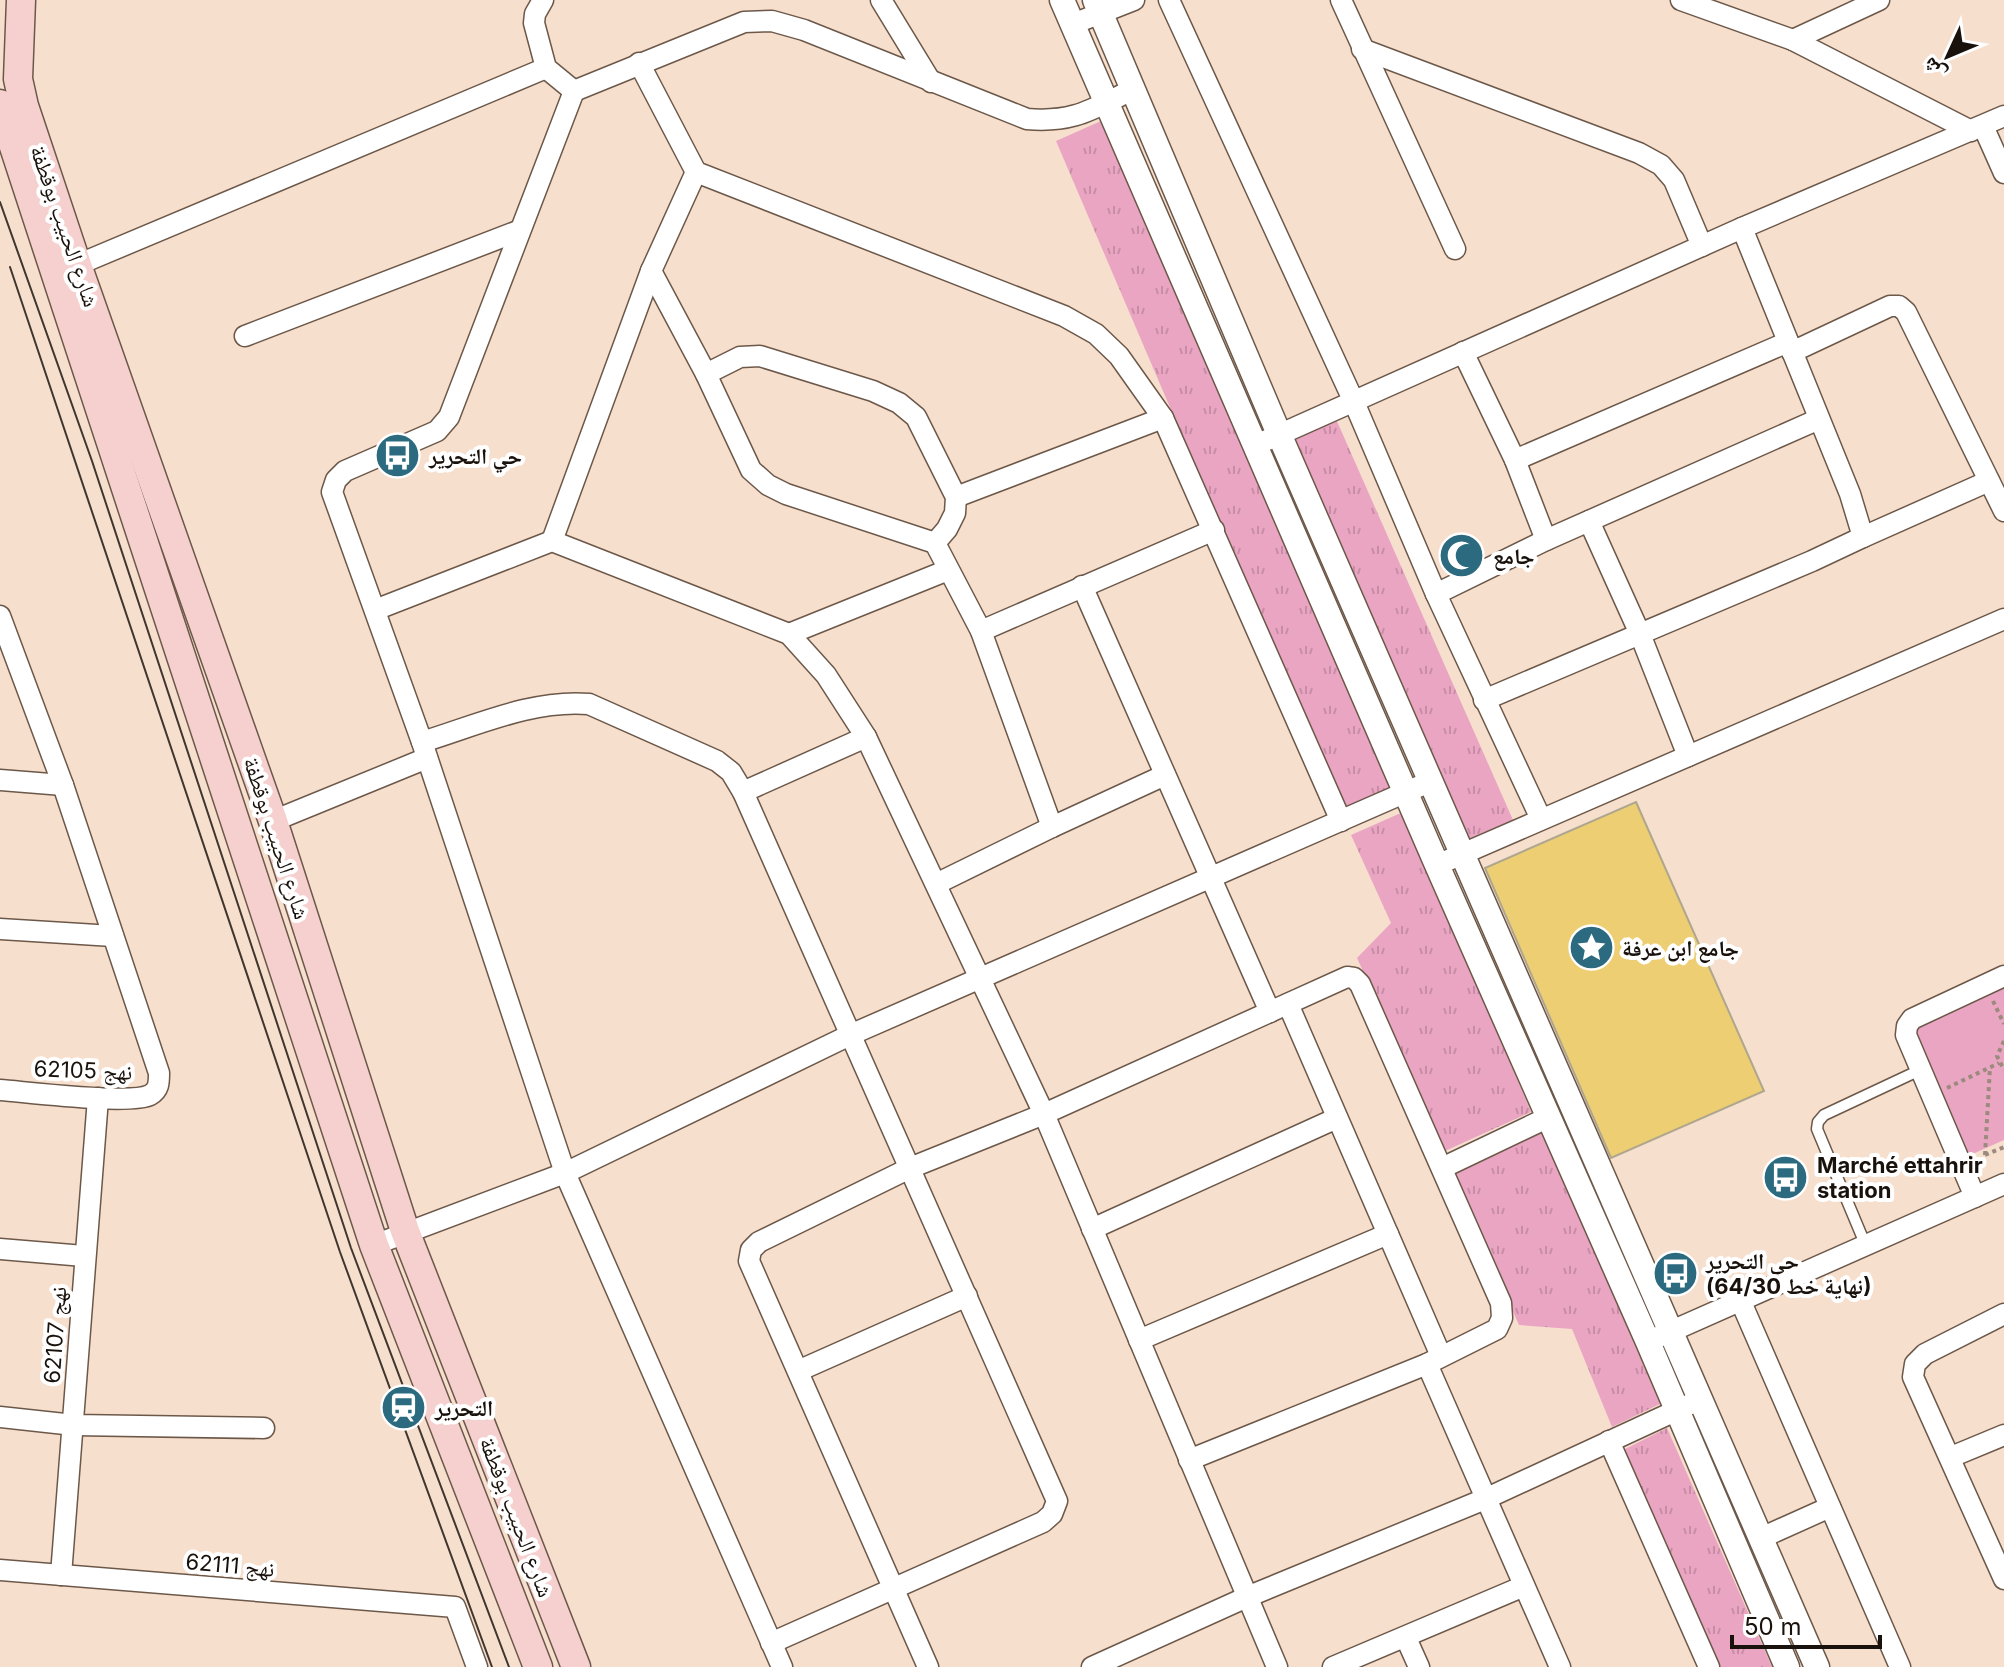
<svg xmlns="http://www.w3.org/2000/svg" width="2004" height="1667" font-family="Inter,'Noto Naskh Arabic',sans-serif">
  <defs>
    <pattern id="grass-tufts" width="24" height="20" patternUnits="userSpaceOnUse" patternTransform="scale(2)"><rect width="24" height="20" fill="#eaa5c3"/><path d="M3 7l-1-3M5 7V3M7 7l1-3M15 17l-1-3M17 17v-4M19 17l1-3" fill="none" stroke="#c88da6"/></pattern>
  </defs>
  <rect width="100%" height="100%" fill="#f7dfce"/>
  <g fill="url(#grass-tufts)">
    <path d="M1101 121 1392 790 1344 814 1056 141Z"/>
    <path d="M1336 419 1513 820 1468 839 1290 439Z"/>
    <path d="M1403 812 1531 1112 1445 1151 1357 958 1391 923 1351 835Z"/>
    <path d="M1543 1132 1660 1404 1612 1427 1572 1329 1519 1325 1452 1173Z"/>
    <path d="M1667 1428 1772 1667H1716L1623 1450Z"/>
  </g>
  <path fill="#eaa5c3" d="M2004 987V1140L1968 1156 1910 1030Z"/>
  <path fill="#edce72" stroke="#afa68e" stroke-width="2" d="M1636 802 1764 1091 1611 1158 1485 868Z"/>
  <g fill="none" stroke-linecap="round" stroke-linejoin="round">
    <defs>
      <path id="service" d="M1866 1246 1817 1129 1818 1122 1824 1115 1920 1070"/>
      <g id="minor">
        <path d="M543 0 535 14 534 23 546 68 574 91"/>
        <path d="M881 0 931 82"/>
        <path d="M1169 0 1354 402 1436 594 1541 819"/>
        <path d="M1341 0 1455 249"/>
        <path d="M1681 0 1793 40 1971 131"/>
        <path d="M1073 24 1134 0"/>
        <path d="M1793 40 1879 0"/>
        <path d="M1362 49 1639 153 1661 165 1674 180 1702 246"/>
        <path d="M639 63 696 172 1064 316 1096 334 1119 356 1163 418 1341 821"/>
        <path d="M1983 126 2004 173"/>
        <path d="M77 265 546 68"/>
        <path d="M651 271 706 374 751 470 768 485 786 494 935 543 981 631 1052 827"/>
        <path d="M245 336 518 231"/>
        <path d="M1463 352 1515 460 1546 540 1819 419"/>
        <path d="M1792 352 1890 306H1899L1906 312 2004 511"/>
        <path d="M706 374 740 357 760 356 873 391 899 403 916 417 956 497 955 513 947 529 935 543"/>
        <path d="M1256 445 1742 228 2004 116"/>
        <path d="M1515 460 1788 342"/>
        <path d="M956 497 1163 418"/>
        <path d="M1589 521 1640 634 1688 756"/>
        <path d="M1863 537 1989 481"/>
        <path d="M552 541 651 271 696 172"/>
        <path d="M1082 586 1270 1012"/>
        <path d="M1436 594 1546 540"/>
        <path d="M375 610 552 541 789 634 826 675 866 737 1044 1114 1277 1667"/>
        <path d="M0 616 63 785 159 1073C159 1083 159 1090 150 1095 130 1105 27 1092 0 1090"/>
        <path d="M981 631 1214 530"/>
        <path d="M789 634 948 570"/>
        <path d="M1484 700 1812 561 1863 537 1850 494 1742 228"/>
        <path d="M422 742C475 726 533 699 589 704L717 761 731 772 743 792 1057 1501 1052 1514 1043 1522 771 1643"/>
        <path d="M0 780 63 785"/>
        <path d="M743 792 866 737"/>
        <path d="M273 821 427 758"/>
        <path d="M1437 865 2004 619"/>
        <path d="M936 884 1052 827 1165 775"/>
        <path d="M0 929 113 936"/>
        <path d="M1288 1004 1441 1356"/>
        <path d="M1442 1168 1549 1117"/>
        <path d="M1975 1197 1906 1035 1907 1026 1912 1019 2004 976"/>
        <path d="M1092 1229 1337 1118"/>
        <path d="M374 1245 565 1173 850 1035 1420 786"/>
        <path d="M0 1249 84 1256"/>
        <path d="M1741 1302 1900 1667"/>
        <path d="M2004 1314 1925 1354 1915 1364 1913 1377 2004 1579"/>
        <path d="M1656 1338 2004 1184"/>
        <path d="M1139 1340 1388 1234"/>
        <path d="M1427 1364 1560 1667"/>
        <path d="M798 1371 967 1296"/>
        <path d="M0 1417 74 1425 264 1428"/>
        <path d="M1609 1441 1709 1667"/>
        <path d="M1951 1457 2004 1435"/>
        <path d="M1761 1538 1830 1507"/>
        <path d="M0 1570 455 1607 477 1667"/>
        <path d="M61 1575 98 1098"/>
        <path d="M1406 1638 1419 1667"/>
        <path d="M782 1667 565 1173 422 742 332 492 336 480 345 471 437 431 449 417 574 91 744 22 772 21 804 30 1027 119C1074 123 1092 109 1132 90"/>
        <path d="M928 1667 749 1261 751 1250 759 1242 910 1168 1044 1114 1347 977 1354 978 1360 984 1501 1303 1502 1318 1497 1329 1427 1364 1189 1460"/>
        <path d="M1092 1667 1247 1597 1485 1499 1699 1400"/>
        <path d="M1333 1667 1524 1586"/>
      </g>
      <g id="tertiary">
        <path d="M1062 0 1437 865 1648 1342 1787 1667"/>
        <path d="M1095 0 1279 434 1817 1667"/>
      </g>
      <g id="secondary">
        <path d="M21 0 18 79 24 106 77 265 273 821 405 1231 576 1667"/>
        <path d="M0 104 374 1245 538 1667"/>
      </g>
    </defs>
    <use href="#service" stroke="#6c5849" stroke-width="13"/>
    <use href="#minor" stroke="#6c5849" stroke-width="23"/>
    <use href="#tertiary" stroke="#6c5849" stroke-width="27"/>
    <use href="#secondary" stroke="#6c5849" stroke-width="31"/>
    <g stroke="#9b8a7d" stroke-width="4" stroke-dasharray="4 4" stroke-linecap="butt">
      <path d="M1993 1001 2004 1024"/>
      <path d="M2004 1041 1997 1056 2004 1070"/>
      <path d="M1947 1088 1999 1063"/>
      <path d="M1985 1155 1990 1067"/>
      <path d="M1985 1155 2004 1147"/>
    </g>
    <use href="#service" stroke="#fff" stroke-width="10"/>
    <use href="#minor" stroke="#fff" stroke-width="20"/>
    <use href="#tertiary" stroke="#fff" stroke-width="24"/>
    <use href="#secondary" stroke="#f5d0cf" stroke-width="28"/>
    <g stroke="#41362e" stroke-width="2">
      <path d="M0 202 92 461 351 1248 509 1667"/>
      <path d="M10 267 340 1252 492 1667"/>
    </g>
  </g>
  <defs>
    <symbol id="bus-disc" viewBox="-11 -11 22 22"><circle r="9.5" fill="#2b6a7f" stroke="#fff"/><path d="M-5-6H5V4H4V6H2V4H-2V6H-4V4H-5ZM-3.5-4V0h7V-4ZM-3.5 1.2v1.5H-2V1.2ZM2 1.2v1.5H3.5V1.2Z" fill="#fff"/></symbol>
    <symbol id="mosque-disc" viewBox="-11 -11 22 22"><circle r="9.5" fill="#2b6a7f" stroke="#fff"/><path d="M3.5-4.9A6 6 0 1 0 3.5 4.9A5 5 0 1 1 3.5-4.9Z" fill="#fff"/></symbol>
    <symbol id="sight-disc" viewBox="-11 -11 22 22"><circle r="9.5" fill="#2b6a7f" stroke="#fff"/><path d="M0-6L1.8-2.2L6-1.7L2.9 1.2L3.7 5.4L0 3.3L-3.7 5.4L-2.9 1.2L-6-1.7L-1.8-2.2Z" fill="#fff"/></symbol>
    <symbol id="station-disc" viewBox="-11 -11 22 22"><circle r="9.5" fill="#2b6a7f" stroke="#fff"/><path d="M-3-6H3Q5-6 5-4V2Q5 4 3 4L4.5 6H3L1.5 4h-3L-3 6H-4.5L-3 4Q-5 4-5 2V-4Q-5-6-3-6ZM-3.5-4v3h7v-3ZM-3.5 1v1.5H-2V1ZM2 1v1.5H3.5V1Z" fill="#fff"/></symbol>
  </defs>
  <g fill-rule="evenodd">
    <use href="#bus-disc" x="372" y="430" width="51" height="51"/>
    <use href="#mosque-disc" x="1436" y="530" width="51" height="51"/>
    <use href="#sight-disc" x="1566" y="922" width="51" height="51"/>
    <use href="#bus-disc" x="1760" y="1152" width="51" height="51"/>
    <use href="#bus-disc" x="1650" y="1248" width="51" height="51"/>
    <use href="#station-disc" x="378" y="1382" width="51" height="51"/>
  </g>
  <g text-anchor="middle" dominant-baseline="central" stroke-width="8" stroke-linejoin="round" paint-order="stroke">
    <g font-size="22" fill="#19110b" stroke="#fff">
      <text transform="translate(65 226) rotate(71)">شارع الحبيب بوقطفة</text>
      <text transform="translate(277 838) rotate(72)">شارع الحبيب بوقطفة</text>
      <text transform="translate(83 1070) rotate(2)">نهج 62105</text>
      <text transform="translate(55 1335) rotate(-86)">نهج 62107</text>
      <text transform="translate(517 1517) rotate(69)">شارع الحبيب بوقطفة</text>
      <text transform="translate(230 1565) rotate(5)">نهج 62111</text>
    </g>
    <g font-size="22" font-weight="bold" fill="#19110b" stroke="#fff" text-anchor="start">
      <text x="429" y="456">حي التحرير</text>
      <text x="1493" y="556">جامع</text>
      <text x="1622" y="948">جامع ابن عرفة</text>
      <text x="1817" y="1165">Marché ettahrir<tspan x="1817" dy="25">station</tspan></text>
      <text x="1706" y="1261">حي التحرير<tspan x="1706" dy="25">(نهاية خط 64/30)</tspan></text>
      <text x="435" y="1408">التحرير</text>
    </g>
  </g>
  <g transform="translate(1948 56) rotate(226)" stroke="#ffffff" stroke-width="6" paint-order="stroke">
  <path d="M0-6L14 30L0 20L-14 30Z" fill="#19110b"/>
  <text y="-12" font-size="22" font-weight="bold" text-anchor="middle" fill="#19110b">ش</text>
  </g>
  <path d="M1732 1635v12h148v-12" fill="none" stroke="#19110b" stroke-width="4"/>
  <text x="1744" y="1635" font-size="24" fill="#19110b" stroke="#ffffff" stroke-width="6" paint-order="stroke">50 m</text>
</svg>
